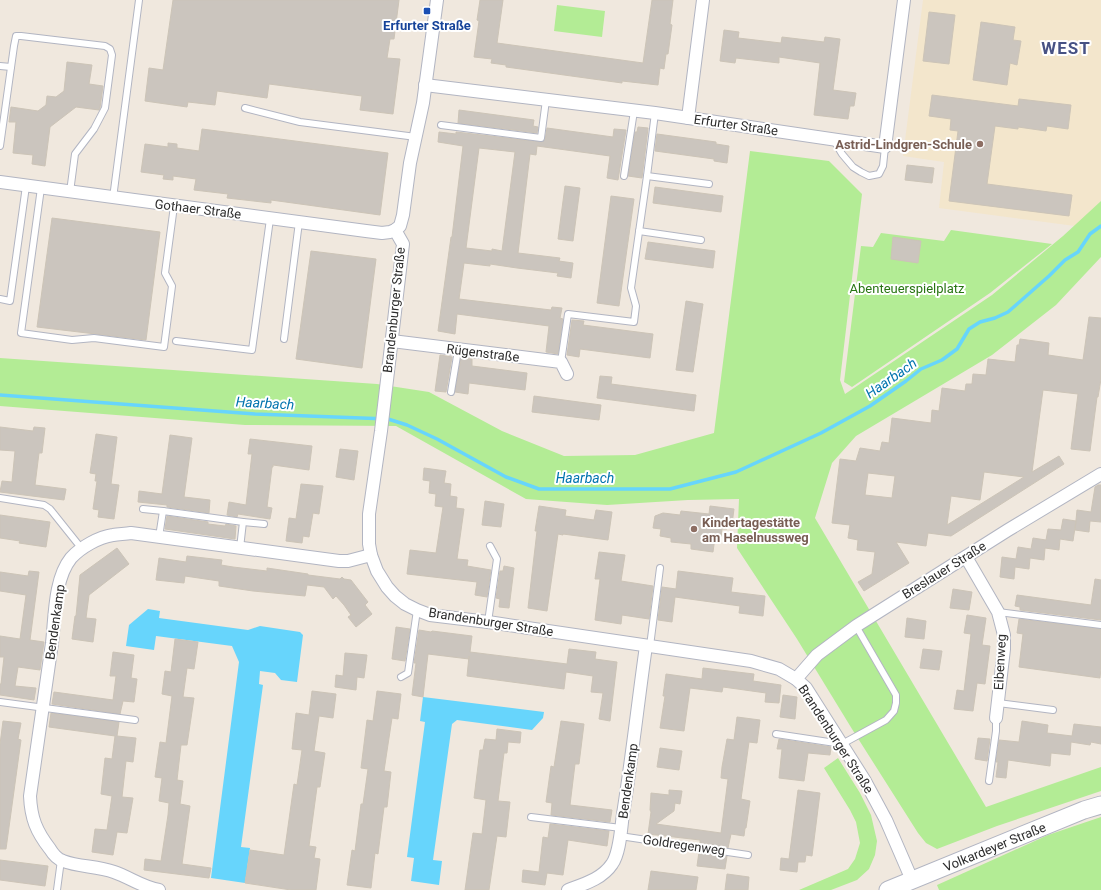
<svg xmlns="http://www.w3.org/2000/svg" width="1101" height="890" font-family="Roboto,sans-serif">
  <rect width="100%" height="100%" fill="#f0e8de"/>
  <path fill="#f3e6cc" d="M923 0H1101V201L1075 226 939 208 944 162 903 156Z"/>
  <g fill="#b3ec95">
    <path d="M557 5 605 11 602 37 554 31Z"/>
    <path d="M750 151 829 161 862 194 840 380 845 394 992 295 1063 236 1101 201V257L1056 305 992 355 856 436 832 463 815 518 986 807 1101 767V791L997 826 937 849 926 843 918 833 852 729 797 639 737 548 739 499 688 500 607 505 526 499 396 426 245 425 0 406V358L377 384 429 392 502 431 564 456 635 455 714 433Z"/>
    <path d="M951 230 1052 244 990 293 852 387 844 382 861 246 873 247 881 233 944 241Z"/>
    <path d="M838 758 860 793 871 815 877 841 875 855 869 869 857 880 831 890H799L848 869 855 859 860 843 856 822 850 810 824 768Z"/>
    <path d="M1101 817V890H939L937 885 1048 835Z"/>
  </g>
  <g fill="#67d5fc">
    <path d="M148 609 160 611 159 618 248 630 260 626 300 632 303 635 297 682 281 680 275 673 260 671 259 684 263 685 241 847 250 848 245 883 211 878 239 662 232 646 156 636 154 650 126 646 129 625Z"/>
    <path d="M423 697 544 712 543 718 532 730 457 720 452 724 433 860 442 861 439 885 411 881 414 858 407 857 425 722 420 721Z"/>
  </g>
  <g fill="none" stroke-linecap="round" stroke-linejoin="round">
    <path stroke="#67d5fc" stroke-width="3.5" d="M0 395 255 414 388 419 407 425 437 439 506 477 539 489H670L736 472 821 433 870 406 906 381 921 369 942 360 957 349 969 329 980 322 995 318 1008 312 1049 276 1065 260 1078 252 1090 234 1101 226"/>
  </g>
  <g fill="#cbc5be" stroke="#ccc4b7" fill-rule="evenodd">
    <path d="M173 0H399L394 39H390L387 58 400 59 393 114 360 110 362 96 269 84 267 98 217 91 215 105 188 102 187 107 145 101 149 68 163 70Z"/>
    <path d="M480 0H503L497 43 643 63 652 0H673L670 24 672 25 668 54H666L664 69 660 68 658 85 622 81V83L506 67V65L491 63 492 59 474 57 479 21 477 20Z"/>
    <path d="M929 12 955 15 949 64 923 61Z"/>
    <path d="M981 22 1015 27 1013 40 1021 41 1017 65 1010 63 1007 85 973 80Z"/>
    <path d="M724 30 739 32 738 38 781 43 782 37 824 42 825 37 840 39 833 90 856 93 854 106H850L848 119 814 115 820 63 779 57V63L736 58 735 63 720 61Z"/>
    <path d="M67 62 92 65 89 84 103 86 100 108 99 110 76 107 50 127 45 166 32 164 33 155 13 153 16 122H9L11 107 38 111 46 105 47 96 56 97 64 91Z"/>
    <path d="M932 95 1018 106 1019 99 1071 105 1068 129 1047 126 1046 131 1018 127V129L995 126 987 184 1072 195 1069 216 949 201 958 131 950 130 951 119 929 116Z"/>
    <path d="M459 110 534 120 533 126 538 127 537 133 458 123Z"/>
    <path d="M638 127 648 128 642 178 628 176 635 132H637Z"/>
    <path d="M547 128 613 137 614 129 626 130 618 180 607 178 610 156 537 146 536 155 530 154 518 253 560 258 559 261 573 263 571 278 557 276 558 273 517 268 490 264V266L464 263 459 299 551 310 552 307 562 308 560 318 563 319 558 354 546 352 549 326 457 314 455 334 438 331 451 237H452L463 146 438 142 439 132 456 134V132L541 142 545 140ZM479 148 515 152 502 251 492 249V251L466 248Z"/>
    <path d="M202 129 388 153 380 215 271 200V203L227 198 228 194 194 190 196 179 173 176V180L163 179 164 175 141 172 145 144 168 147V143L177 144V148L199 151Z"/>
    <path d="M657 134 716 142V144L729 146 727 163 714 161V159L655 151Z"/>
    <path d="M907 165 934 168 932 183 905 180Z"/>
    <path d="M565 186 580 188 573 241 558 239Z"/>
    <path d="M655 187 723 196 721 212 653 203Z"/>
    <path d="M611 196 634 199 619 306 597 303Z"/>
    <path d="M52 218 160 232 146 340 37 327Z"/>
    <path d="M893 237 921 241 918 263 891 259Z"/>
    <path d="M648 242 715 251 713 268 645 259Z"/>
    <path d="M311 251 376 259 362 368 296 359Z"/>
    <path d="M686 301 703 304 693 372 676 370Z"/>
    <path d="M1089 317 1101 318V379L1098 397H1097L1090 451 1071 449 1078 394 1043 390 1032 472 1059 456 1064 464 951 536 928 533 926 546 896 542 909 563 864 591 858 582 872 574 875 552 857 550 858 540 848 538 850 525 832 523 840 459 856 461 860 448 880 451 882 442 889 443 892 418 931 423 932 410 939 411 942 388 965 391 966 384H972L973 374 986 375 988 359 1015 362 1017 345H1019L1020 339 1049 343 1048 355 1083 360ZM984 472 1024 477 947 525 951 496 980 500ZM868 473 895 476 892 498 865 495Z"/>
    <path d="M572 320 584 321 583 325 653 334 650 358 580 349 579 357 567 355Z"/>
    <path d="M440 355 452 357 446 392 435 391Z"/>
    <path d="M461 358 472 359V366L527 373 525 390 469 383 468 394 455 392Z"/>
    <path d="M600 376 612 377 611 384 696 395 694 411 597 398Z"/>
    <path d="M534 396 601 405 599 420 532 412Z"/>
    <path d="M0 427 33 431 34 427 45 428 42 453H39L35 485 66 489 64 500 0 492 2 481 12 482 15 451 0 450Z"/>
    <path d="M96 434 117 437 111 484 119 485 114 519 98 517 99 510 93 509 97 481H95L96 474 90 473Z"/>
    <path d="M170 435 192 438 184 497 210 500 209 513 167 507V505L138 502 139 491 162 494Z"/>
    <path d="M250 439 312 446 309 470 273 465V467H272L267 507 272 508 270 519 238 514 237 517 227 515 229 502 246 505 252 454H248Z"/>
    <path d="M340 449 358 451 354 480 336 477Z"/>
    <path d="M424 468 446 471 444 483 451 484 450 496 457 497 456 508 464 509 457 559 468 560 467 566 491 570 487 597 475 595 477 582 407 574 410 550 436 553 443 507 435 506 436 494 429 493 430 481 423 480Z"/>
    <path d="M301 484 323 486 319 514 313 513 309 537 303 536 302 543 286 541 289 518 296 519Z"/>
    <path d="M1098 485H1101V522L1090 521 1089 532 1075 530 1077 510 1091 512 1095 487Z"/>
    <path d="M485 501 504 504 501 527 482 525Z"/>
    <path d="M539 506 566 510 565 516 594 520 596 510 612 512 608 540 563 534V535L558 534 547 611 528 608 537 531H535Z"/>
    <path d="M710 506 734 509 732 524 728 523 727 529H722L721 537H715L713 552 691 549V544L671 542V538L660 536 661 529 653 528 655 516 663 513 680 515 681 511 709 514Z"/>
    <path d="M0 515 50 522 46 547 19 543 20 541 0 538Z"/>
    <path d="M167 516 208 522V524L225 526 226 524 236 526 235 539 165 529Z"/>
    <path d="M1063 519 1076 521 1073 541 1060 539 1059 550 1045 548 1044 560 1030 558 1029 569 1015 567 1014 579 1000 577 1002 557 1016 559 1018 547 1031 549 1033 538 1046 540 1048 529 1061 530Z"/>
    <path d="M117 548 129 564 89 595 86 618 96 619 93 642 72 639 75 616H76L80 575Z"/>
    <path d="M599 552 625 555 621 581 653 586 649 619 622 615 621 624 595 620 600 579H595Z"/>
    <path d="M187 556 222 560 221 565 233 567 267 571V568L308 574V575L340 579 342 577 344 579 351 580 368 602 365 605 372 614 356 627 348 617 351 615 344 605 336 596 333 599 324 587 307 585 305 596 253 591 219 586V581L185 576 184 583 156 580 159 558 186 562Z"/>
    <path d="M504 566 514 568 509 608 499 607 500 599 496 598 500 571H503Z"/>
    <path d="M29 571 39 572 30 640 44 642 40 670 18 667 15 686 36 688 34 700 0 695V684H1L4 657H0V636L20 639 26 595 0 591V572L28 576Z"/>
    <path d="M678 571 733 578 731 592 765 596 763 616 739 613 740 606 675 597 672 622 658 620 662 587 676 589Z"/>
    <path d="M1095 579 1101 580V620L1020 610V607L1015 606 1017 595 1091 605Z"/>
    <path d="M953 589 972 592 969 610 950 608Z"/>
    <path d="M967 615 986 618 982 645 990 646 985 684 977 683 973 711 954 709 957 690 964 691 971 634 964 633Z"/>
    <path d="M907 618 926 621 924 639 905 637Z"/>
    <path d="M1019 619 1101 629V668L1100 678 1019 667 1023 634 1017 633Z"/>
    <path d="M396 627 410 629 405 661 392 659Z"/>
    <path d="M419 630 431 632 432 631 472 636 470 652 567 664 569 649 596 652 595 659 617 662 610 721 599 719 603 693 591 692 593 676 566 672 564 689 467 676 469 656V659L428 654 423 697 412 695 416 663H414Z"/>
    <path d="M175 639 198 642 194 669 187 668 183 697 194 698 187 745H181L177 780 183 781 180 804 190 806 182 864 211 868 209 878 144 870 145 859 161 861 168 815 169 803 159 801 162 778 155 777 160 742 166 743 172 696 162 694 165 671 171 672Z"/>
    <path d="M923 649 942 651 939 670 920 668Z"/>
    <path d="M113 652 134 655 131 678 137 679 134 702 123 701 120 714 52 704 54 692 113 700 116 676H110Z"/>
    <path d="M345 653 367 655 364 678 357 677 356 690 335 687 336 675 343 676Z"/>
    <path d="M703 668 754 674 753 681 781 685 779 703 765 702 766 693 723 687 722 692 690 688 684 731 660 728 665 696H663L666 674 702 679Z"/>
    <path d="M312 691 336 694 333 718 319 716 314 751 325 753 320 787H317L309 846 316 847 314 858 320 859 316 890H291L245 883 250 850 284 855 294 784 297 785 302 750 292 749 296 713 309 715Z"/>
    <path d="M377 691 401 694 398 719 392 718 384 771 391 772 387 807H384L378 854 375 853 371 888 347 885 352 850 355 851 361 804H363L368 769 361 768 367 720 373 721Z"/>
    <path d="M783 695 797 697 795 719 780 717Z"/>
    <path d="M51 713 119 722 117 736 136 738 133 762 126 761 122 797 133 798 127 833 117 832 113 855 92 852 95 829 107 830 112 796 101 794 105 758 112 759 115 736 49 727Z"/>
    <path d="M737 717 760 720 757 743 749 742 741 799 750 801 746 828H745L744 836 731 834 728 848 700 843V840L648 834 651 812 650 810 651 793 669 795V790L682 791 680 804 675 803 674 811 656 824 721 833 728 779 721 778 722 767 727 739 734 740Z"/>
    <path d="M3 721 21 723 18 739 21 740 6 849H0V744Z"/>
    <path d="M561 721 584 724 579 764H575L570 805 612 810 610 822 551 815 552 803 546 802 551 766 554 767Z"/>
    <path d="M1022 721 1048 725 1047 733 1072 736 1074 724 1101 727V744L1091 742 1090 745 1071 742 1070 755 1051 753 1050 766 1008 760 1006 778 996 777 998 762H996L999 740 1019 742Z"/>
    <path d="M497 729 521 732 520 743 508 742 507 753H504L498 801 510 802 506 837 497 836 489 890H465L473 833 482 834 486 800 474 798 480 750H483L485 739 496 740Z"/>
    <path d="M978 738 990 739 987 761 975 759Z"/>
    <path d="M779 739 831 747 830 755 808 753 804 781 779 778 782 749H777Z"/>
    <path d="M660 748 682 751 679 770 657 767Z"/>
    <path d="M798 790 820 793 812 856 806 855 805 862H798L797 872 780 870 781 858 789 859Z"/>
    <path d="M550 824 609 831 607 846 568 840 563 875 547 873 545 885 522 882 523 870 539 872 543 837 548 838Z"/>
    <path d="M699 852 727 856 725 869 697 866Z"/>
    <path d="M0 860 48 866 45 886 0 880Z"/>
    <path d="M651 871 698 877 696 890H648Z"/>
    <path d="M727 874 749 877 748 890H725Z"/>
  </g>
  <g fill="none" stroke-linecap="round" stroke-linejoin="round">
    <defs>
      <g id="lane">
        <path d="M0 66 11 67"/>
        <path d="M245 108 300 122 416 137"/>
        <path d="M441 125 541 138 546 100"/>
        <path d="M833 139 842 154 853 167 861 172 869 176 879 174 883 166 885 147"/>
        <path d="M0 146 14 46 16 36H21L105 46 110 49 112 55 105 108 94 129 75 154 70 192"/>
        <path d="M624 176 634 111"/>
        <path d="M647 176 709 184"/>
        <path d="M41 188 21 333 72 340 94 338 164 347 172 286 165 273 174 206"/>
        <path d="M113 198 139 0"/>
        <path d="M639 231 701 240"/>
        <path d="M0 299 10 301 26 186"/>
        <path d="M284 339 299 222"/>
        <path d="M176 341 252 350 270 219"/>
        <path d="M561 362 568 314 634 322 636 306 631 288 647 176 655 113"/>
        <path d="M451 392 458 350"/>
        <path d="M0 498 44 505 50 509 82 549"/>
        <path d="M143 509 163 511"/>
        <path d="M243 522 264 524"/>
        <path d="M159 537 163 511 243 522 240 548"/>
        <path d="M998 612 1101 625"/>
        <path d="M488 622 497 559 490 546"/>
        <path d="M650 646 660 568"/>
        <path d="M401 677 408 673 417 610"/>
        <path d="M0 702 135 720"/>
        <path d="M998 703 1053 710"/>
        <path d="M776 734 842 744 886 720 894 711 896 703V695L856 626"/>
        <path d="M989 781 996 731V718"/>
        <path d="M531 817 621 828"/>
        <path d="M620 836 748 855"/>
        <path d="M57 890 61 860"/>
      </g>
      <g id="street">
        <path d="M425 85 655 113 885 147 904 0"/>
        <path d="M688 118 703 0"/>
        <path d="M0 182 366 231 382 233 390 232 395 230 400 226 403 215 410 163 423 103 437 0"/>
        <path d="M395 230 403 244 381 431 369 514V544L371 555 377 571 387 587 395 596 405 604 417 610 430 615 488 622 751 661 779 669 796 679 806 688 865 781 886 820 912 880"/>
        <path d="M392 341 561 362 567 374"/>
        <path d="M966 557 998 612 1004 635V649L996 718"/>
        <path d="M796 679 817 655 856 626 1008 530 1101 474"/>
        <path d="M159 890C142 887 129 877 114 872 97 866 79 867 63 861 57 859 53 854 50 849 36 831 31 818 30 796 37 745 45 694 52 643 55 617 54 579 71 558 81 547 99 537 113 535 119 534 125 534 131 533L339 561H348L371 555"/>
        <path d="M568 890C584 884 602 879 612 864 620 853 621 828 623 814 632 758 638 702 646 646"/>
      </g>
      <g id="secondary">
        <path id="s1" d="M888 890 1084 810 1101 805"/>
      </g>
    </defs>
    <use href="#lane" stroke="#b2b5c2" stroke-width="8"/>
    <use href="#street" stroke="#b2b5c2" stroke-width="14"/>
    <use href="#secondary" stroke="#b2b5c2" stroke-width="19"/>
    <use href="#lane" stroke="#fff" stroke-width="6"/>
    <use href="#street" stroke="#fff" stroke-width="12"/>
    <use href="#secondary" stroke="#fff" stroke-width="17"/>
  </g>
  <rect fill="#1a4fb4" stroke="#fff" stroke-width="1.5" x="423" y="7" width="8" height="8" rx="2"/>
  <g fill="#8d6e63" stroke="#fff" stroke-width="1.5">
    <circle cx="980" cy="144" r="4"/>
    <circle cx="694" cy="529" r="4"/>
  </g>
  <g text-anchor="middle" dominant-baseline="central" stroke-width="4" stroke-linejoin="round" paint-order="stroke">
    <g font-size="13" font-weight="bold" fill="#164399" stroke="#fff">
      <text x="427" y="25">Erfurter Straße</text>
    </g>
    <g font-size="13" fill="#2d2d2d" stroke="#fff">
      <text transform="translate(736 125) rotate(8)">Erfurter Straße</text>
      <text transform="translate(198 209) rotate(7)">Gothaer Straße</text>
      <text transform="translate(394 310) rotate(-84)">Brandenburger Straße</text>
      <text transform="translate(483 353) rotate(7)">Rügenstraße</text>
      <text transform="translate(944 570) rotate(-32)">Breslauer Straße</text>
      <text transform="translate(55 622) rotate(-82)">Bendenkamp</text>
      <text transform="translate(491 622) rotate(9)">Brandenburger Straße</text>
      <text transform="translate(1000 662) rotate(-87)">Eibenweg</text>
      <text transform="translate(836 739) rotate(57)">Brandenburger Straße</text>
      <text transform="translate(628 781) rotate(-82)">Bendenkamp</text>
      <text transform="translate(684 845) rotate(8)">Goldregenweg</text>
      <text stroke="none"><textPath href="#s1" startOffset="115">Volkardeyer Straße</textPath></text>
    </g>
    <g font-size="13" font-weight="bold" fill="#785e54" stroke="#fff" text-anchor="end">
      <text x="972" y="144">Astrid-Lindgren-Schule</text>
      <text x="702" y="522" text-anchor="start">Kindertagestätte<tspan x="702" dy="15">am Haselnussweg</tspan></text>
    </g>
    <g font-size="13" fill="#277512" stroke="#fff">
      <text x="907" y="288">Abenteuerspielplatz</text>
    </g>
    <g font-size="14" font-style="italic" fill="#0073ae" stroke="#fff">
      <text transform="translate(891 378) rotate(-35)">Haarbach</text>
      <text transform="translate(265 403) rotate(3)">Haarbach</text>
      <text x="585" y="478">Haarbach</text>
    </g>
    <g font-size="17" font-weight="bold" letter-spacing="1" fill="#475284" stroke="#fff">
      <text x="1066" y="48">WEST</text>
    </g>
  </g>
</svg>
